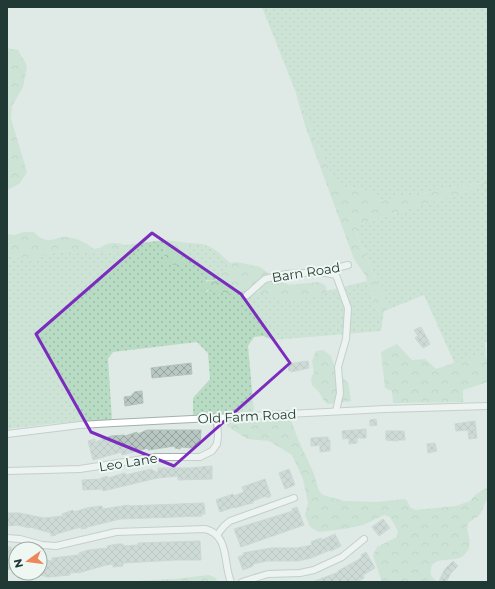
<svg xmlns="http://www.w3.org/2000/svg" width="495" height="589" font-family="Montserrat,sans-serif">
  <defs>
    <pattern id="green-dots" width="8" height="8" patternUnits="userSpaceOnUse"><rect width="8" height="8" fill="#b8dbc4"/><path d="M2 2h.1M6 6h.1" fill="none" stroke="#9ebda9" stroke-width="1.8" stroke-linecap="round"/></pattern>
    <pattern id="forest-crowns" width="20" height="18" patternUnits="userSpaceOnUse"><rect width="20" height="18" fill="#b8dbc4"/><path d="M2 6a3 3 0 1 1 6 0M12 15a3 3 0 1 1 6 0" fill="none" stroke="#9ebda9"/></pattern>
    <pattern id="building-cross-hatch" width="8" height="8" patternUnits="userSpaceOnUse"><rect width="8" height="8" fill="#b8c7c2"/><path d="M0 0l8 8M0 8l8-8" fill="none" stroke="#95a39e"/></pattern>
  </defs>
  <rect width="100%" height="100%" fill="#dfeae6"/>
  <g fill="url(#green-dots)">
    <path d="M262 7H488V342H485L486 357H476L455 364 424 295 389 309 356 232 359 224 474 189 486 183 473 184 379 201C374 196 368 190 360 188 347 187 348 193 335 183L295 90Z"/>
    <path d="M165 240 164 260 182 263 189 243C210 243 215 249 230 263 222 273 220 283 206 280V292L211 289H215L225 293 262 292 270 297 322 294 327 291 367 281 379 316H383L381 331 273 340 263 336 254 337 248 346 254 412 193 415V398L210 379 208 353 197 342 113 352 108 359 112 420 57 423 7 429V254L17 258H38L49 253 74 250H81L89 253 108 252 126 254 125 245Z"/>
  </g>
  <g fill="url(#forest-crowns)">
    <path d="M7 48 18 50 27 66 23 87 12 106 11 119 27 172 19 184 7 190Z"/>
    <path d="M295 90 335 183C348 193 347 187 360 188 368 190 374 196 379 201L473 184 488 183 474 189 359 224 356 233 389 309 384 311 383 316H379L365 275 354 259 305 125Z"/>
    <path d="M24 232H34C38 237 44 241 50 240 55 240 58 237 62 237 73 236 86 242 94 249 100 249 102 246 107 244 113 242 120 243 125 245L126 254 108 252 89 253 81 250H74L49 253 38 258 28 260 17 258 7 254V234L14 235Z"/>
    <path d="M165 240 189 243 182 263 175 265 166 263 164 260Z"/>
    <path d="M237 262 260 267 279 281 289 285 319 282 325 285 327 291C316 299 286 302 273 298 266 296 263 291 256 291 252 291 248 293 244 294 238 294 230 294 225 293 221 292 217 289 213 289 209 289 206 292 202 291L200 287 202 282 217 280 230 263Z"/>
    <path d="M397 344 412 360 425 359 436 369C449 365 475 353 488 358V382L463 390V402L393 403 392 391 385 388 381 352Z"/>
    <path d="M323 350 331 356 336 371 348 383 351 401 328 404 324 401 319 392 312 385 311 378 314 372 312 361 316 351Z"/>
    <path d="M291 420 297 437 314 474 319 491 323 495 344 501 378 502 405 499 407 501 410 507 415 510 456 506 470 501 475 495 488 487V498C483 504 484 508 480 514 477 518 470 520 468 524 464 532 477 544 463 556 455 563 433 555 431 569 429 575 433 578 437 582H382L373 555 377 547 397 537 398 531 390 517 384 515 363 525 344 529 319 532 310 527 305 515 308 503 303 479 292 455 269 441 247 439 227 426V423Z"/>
    <path d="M209 575 216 578 217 582H120L173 579Z"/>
  </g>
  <g fill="url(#building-cross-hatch)" stroke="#b2c3bd">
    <path d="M421 327 430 344 423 348 415 338 418 336 414 330Z"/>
    <path d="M308 361 309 368 291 372V370L289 371 288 364Z"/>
    <path d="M191 363 192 374 152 378 151 368Z"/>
    <path d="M142 391 143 403 125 406 124 397 132 396V394H134V392Z"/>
    <path d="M376 419 377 425 370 426V420Z"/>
    <path d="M475 421 477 438 469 439 468 430 456 431 455 424Z"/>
    <path d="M366 429V438H357V443L349 444V438L343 439 342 431Z"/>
    <path d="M147 430H201L200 445 192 448 181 447 180 449 175 448V446L148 450V448L122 455 121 452 93 460 88 441 95 439V442L111 436 124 435 125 436 137 432 138 434Z"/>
    <path d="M386 431H404L405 440H398V441L386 440Z"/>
    <path d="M328 437V440H330V451L320 452V445L311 446V438Z"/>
    <path d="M435 443 437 451 428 453 427 444Z"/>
    <path d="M212 466V479L178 480V476L157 478 103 491 102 489 83 490 82 480 101 479V478L107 476 108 478 125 473 126 475 151 469 158 473V468H189Z"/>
    <path d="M289 469 295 485 285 489 279 473Z"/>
    <path d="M265 479 271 496 267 498 266 496 253 501V503L248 504 234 508V507L220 512 216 500 233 494 234 496 244 492 242 487Z"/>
    <path d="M204 503 205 514H201L202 516 120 519 87 527V528L81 529V527L56 534V535L51 536V533L30 527 29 528 18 525 7 526V513H19L44 518 63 516 62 514 73 510 74 512 87 508 102 506 103 509 129 505V506Z"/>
    <path d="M297 507 304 525 241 547 234 529 293 511 292 509Z"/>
    <path d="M383 519 390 528 379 536 372 527Z"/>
    <path d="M335 534 341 546 331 551 330 550 311 558 298 561H267L253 564V566L243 570 238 557 244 555 243 553 271 548H297L312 545 311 542 321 538 322 540Z"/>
    <path d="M200 541 201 560H176L123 563V566L113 567V564L106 565 78 573V572L70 573V575L48 577 40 575V559L52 561V558L79 555V553L88 550 108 548 107 546 118 544H123V546L138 545V543Z"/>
    <path d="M7 547H11L12 570 7 569Z"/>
    <path d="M366 552 375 568 363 575 364 578 358 581V580L354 582H312L339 572 338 571 358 560 362 557 361 555Z"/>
    <path d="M453 561 458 566 451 573 446 582 439 581 445 569Z"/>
  </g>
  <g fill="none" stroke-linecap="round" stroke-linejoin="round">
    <defs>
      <g id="minor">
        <path d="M320 272 336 275 348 308 346 339 338 367 340 393 336 411"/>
        <path d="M247 295 265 279 286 274 320 272 348 265"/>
        <path d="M7 434 80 425 114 423 385 409 488 406"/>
        <path d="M7 471 80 469 156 457H200L212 451 217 444 218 436 217 418"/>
        <path d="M217 535 224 526 230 521 294 498"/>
        <path d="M7 538 20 539 42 545 56 546 116 532 205 529C230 535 223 564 231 582"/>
        <path d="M242 582 268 574 300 573 314 570 342 557 364 539"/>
      </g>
    </defs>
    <use href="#minor" stroke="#a2b1ad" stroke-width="8"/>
    <use href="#minor" stroke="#fff" stroke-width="6"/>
  </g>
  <path d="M0 0H495V589H0ZM152 233 241 294 290 363 174 466 91 432 36 334Z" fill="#dfeae6" fill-opacity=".55" fill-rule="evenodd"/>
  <path fill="none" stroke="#7b2cbf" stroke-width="3" stroke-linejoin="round" d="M152 233 241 294 290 363 174 466 91 432 36 334Z"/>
  <g text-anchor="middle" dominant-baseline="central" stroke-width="4" stroke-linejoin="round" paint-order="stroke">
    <g font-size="13" fill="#213934" stroke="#eff7f3">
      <text transform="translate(306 272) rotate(-9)">Barn Road</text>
      <text transform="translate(247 416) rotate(-3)">Old Farm Road</text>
      <text transform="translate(128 462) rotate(-9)">Leo Lane</text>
    </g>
  </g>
  <rect width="495" height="589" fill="none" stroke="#213934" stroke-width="16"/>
  <g transform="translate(28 561) rotate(256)"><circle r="19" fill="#eff7f3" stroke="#9daba7"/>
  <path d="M0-3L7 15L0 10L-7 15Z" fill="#ed875a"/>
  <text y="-6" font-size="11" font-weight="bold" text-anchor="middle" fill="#213934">N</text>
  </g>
</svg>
